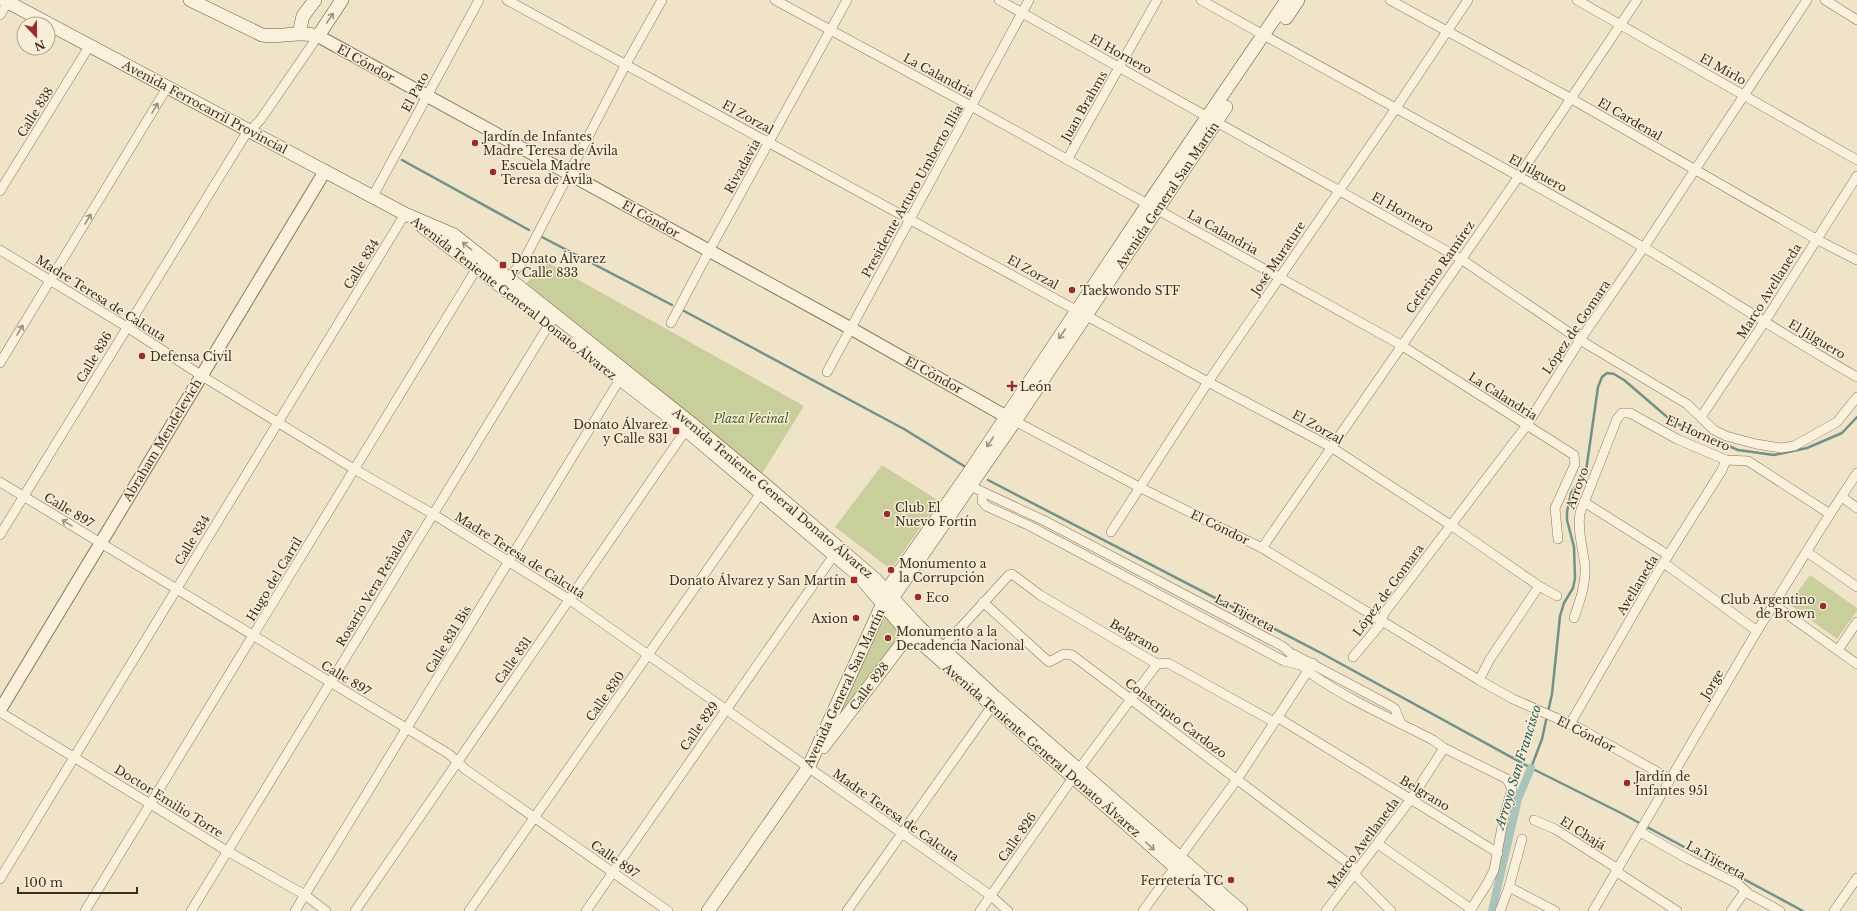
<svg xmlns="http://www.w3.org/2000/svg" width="1857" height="911" font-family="'Libre Baskerville',serif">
  <rect width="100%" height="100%" fill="#f0e4c8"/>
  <g fill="#c9cf9b">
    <path d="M543 260 804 406 761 475 654 385 526 284Z"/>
    <path d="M882 465 939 501 892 568H889L835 527Z"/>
    <path d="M1810 575 1857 608V611L1837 639 1789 604Z"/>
    <path d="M886 615 903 637 836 719Z"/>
  </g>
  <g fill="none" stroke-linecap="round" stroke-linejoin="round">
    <g stroke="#6f938a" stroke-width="2.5">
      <path d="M402 160 529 230"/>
      <path d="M540 236 672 305"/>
      <path d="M684 311 904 429 964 466"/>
      <path d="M988 480 1323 654 1531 768 1621 813 1803 911"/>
      <path d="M1548 712 1552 694 1560 616 1564 603 1573 588 1575 578 1574 547 1567 520V512L1571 493 1586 471 1598 387 1602 377 1607 373 1614 374 1624 380 1673 422 1738 450 1774 455 1807 448 1842 433 1857 417"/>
      <path d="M1531 768 1542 739 1547 716"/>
    </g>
    <path stroke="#a9c4bc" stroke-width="8" d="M1492 911 1518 799 1531 768"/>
    <defs>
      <g id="minor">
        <path d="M507 0 1208 382 1331 447 1452 526 1539 586 1557 596"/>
        <path d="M775 0 971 106 1401 345 1574 455 1575 464 1555 508 1558 539"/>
        <path d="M999 0 1461 259 1580 340 1687 404 1714 430 1726 436 1756 444 1781 448 1794 446 1837 422 1857 397"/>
        <path d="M1201 0C1348 83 1497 162 1643 247 1715 289 1784 336 1857 377"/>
        <path d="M1390 0 1570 98 1816 239 1857 260"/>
        <path d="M1577 0 1857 160"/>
        <path d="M1825 0 1857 20"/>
        <path d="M0 15 8 2"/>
        <path d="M1067 160 1157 0"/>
        <path d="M0 191 90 45"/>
        <path d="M373 196 479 0"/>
        <path d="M0 250 127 327 202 376 354 469 433 514 570 600 990 895 1008 911"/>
        <path d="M508 279 525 258 626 64 662 0"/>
        <path d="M671 323 709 251 847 0"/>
        <path d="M0 363 168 86"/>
        <path d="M827 372 1029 0"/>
        <path d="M1701 417 1765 321 1857 176"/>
        <path d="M1015 421 1139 487 1262 548 1479 680 1513 699 1579 728 1670 779"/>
        <path d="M0 482 449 754 465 769 668 911"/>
        <path d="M966 484 1045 521 1282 646C1294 654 1300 667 1313 675 1350 701 1393 719 1433 740L1444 748 1507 779 1512 789 1504 816 1494 870 1487 884 1470 911"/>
        <path d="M983 493 982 501 986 506 1030 526 1284 661 1301 665"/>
        <path d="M1842 497 1857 508"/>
        <path d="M1584 502 1668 555"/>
        <path d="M1111 532 1208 382 1396 108 1468 0"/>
        <path d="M0 535 244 137 261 119 318 36"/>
        <path d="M1262 548 1519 176 1637 0"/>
        <path d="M1807 552 1857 587"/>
        <path d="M1664 563 1757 631"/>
        <path d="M983 602 1049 662 1064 654 1072 655 1357 870"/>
        <path d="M1774 605 1857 664"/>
        <path d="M1574 618C1580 600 1586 585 1585 566 1583 548 1577 531 1580 513L1617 419 1622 413H1630L1677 439 1726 460 1748 461 1830 514"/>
        <path d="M942 648 1009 575 1012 574 1040 595 1157 664 1168 663 1274 722"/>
        <path d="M1838 650 1857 622"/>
        <path d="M1293 654 1389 705 1395 709 1401 724"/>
        <path d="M1353 657 1379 626 1385 612 1527 425 1580 340 1644 247 1807 0"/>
        <path d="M1479 680 1490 659 1539 586"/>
        <path d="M0 712 227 851 305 895 326 911"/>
        <path d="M1277 717 1498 853"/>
        <path d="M1570 724 1657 573 1722 470 1726 460"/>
        <path d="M1534 820 1555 829 1618 869"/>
        <path d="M1640 832 1688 859 1738 884 1749 894 1780 911"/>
        <path d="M1378 844 1471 909"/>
        <path d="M1617 872 1677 911"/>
        <path d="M1354 874 1391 911"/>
        <path d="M0 879 405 214"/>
        <path d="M1509 887 1555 911"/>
        <path d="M85 911 480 263"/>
        <path d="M191 911 553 318"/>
        <path d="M295 911 620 379"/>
        <path d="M355 911C462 753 572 598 679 440L690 426"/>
        <path d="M469 911 761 493"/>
        <path d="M586 911 834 555"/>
        <path d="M847 911 992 706"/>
        <path d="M980 911 1079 769 1157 664"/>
        <path d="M1143 911 1175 867 1180 857 1238 778 1313 663"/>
        <path d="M1326 911 1411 799 1444 748"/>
        <path d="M1500 911 1509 887 1522 839"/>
        <path d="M1593 911 1757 631 1830 514 1857 473"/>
        <path d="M1731 911 1745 891"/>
        <path d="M1834 911 1857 878"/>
      </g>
      <g id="tertiary">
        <path d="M318 36 850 328 1014 421"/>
        <path d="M0 710 325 171"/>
      </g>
      <g id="secondary">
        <path d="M4 0 405 214 454 235 692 424 763 483 875 579 918 626 995 697 1241 911"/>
        <path d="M190 0 262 35C281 38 299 30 318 36L342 0"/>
        <path d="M1286 18 1298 0"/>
        <path d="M299 33 303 16 315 0"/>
        <path d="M423 227 549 323"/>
        <path d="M575 344 686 430 858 575 902 626 1225 911"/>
        <path d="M887 601 893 597 1015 421 1226 107"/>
        <path d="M823 747 910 633 915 628"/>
        <path d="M708 911 808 768 883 603 887 590 968 474 1148 204 1287 0"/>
      </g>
    </defs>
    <use href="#minor" stroke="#8d765c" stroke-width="10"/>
    <use href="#tertiary" stroke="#8d765c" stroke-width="14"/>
    <use href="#secondary" stroke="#6f573f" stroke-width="14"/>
    <use href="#minor" stroke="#faf1dc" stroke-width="9"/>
    <use href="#tertiary" stroke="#faf1dc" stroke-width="12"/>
    <use href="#secondary" stroke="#faf1dc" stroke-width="13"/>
  </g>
  <defs><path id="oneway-shaft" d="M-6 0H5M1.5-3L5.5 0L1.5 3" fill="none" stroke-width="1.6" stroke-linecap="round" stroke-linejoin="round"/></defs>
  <g stroke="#9c907e">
    <use href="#oneway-shaft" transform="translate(330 18) rotate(-56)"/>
    <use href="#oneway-shaft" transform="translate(155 108) rotate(-59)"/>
    <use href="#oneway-shaft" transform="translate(88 219) rotate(-59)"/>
    <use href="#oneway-shaft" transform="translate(467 246) rotate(-141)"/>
    <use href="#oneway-shaft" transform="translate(20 330) rotate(-59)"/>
    <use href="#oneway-shaft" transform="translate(1062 334) rotate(124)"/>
    <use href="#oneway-shaft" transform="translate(990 442) rotate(124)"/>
    <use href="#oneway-shaft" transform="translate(67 523) rotate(-149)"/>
    <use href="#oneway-shaft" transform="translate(1150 846) rotate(42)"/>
  </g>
  <g fill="#9e2a2b" stroke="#f7eed8" stroke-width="1.5">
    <circle cx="475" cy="143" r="4"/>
    <circle cx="493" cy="172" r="4"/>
    <rect x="499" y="261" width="8" height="8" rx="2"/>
    <circle cx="1072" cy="290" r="4"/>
    <circle cx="142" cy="356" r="4"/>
    <path d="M1010 380h4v4h4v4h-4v4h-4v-4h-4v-4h4z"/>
    <rect x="672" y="427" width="8" height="8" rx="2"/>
    <circle cx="887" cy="514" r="4"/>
    <circle cx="891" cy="570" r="4"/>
    <rect x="850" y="576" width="8" height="8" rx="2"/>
    <circle cx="918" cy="597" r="4"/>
    <circle cx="1823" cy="606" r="4"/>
    <circle cx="856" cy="618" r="4"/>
    <circle cx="888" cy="638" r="4"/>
    <circle cx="1627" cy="783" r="4"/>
    <circle cx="1231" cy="880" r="4"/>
  </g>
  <g text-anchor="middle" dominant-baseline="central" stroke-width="3" stroke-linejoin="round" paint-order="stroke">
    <g font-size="12" fill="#3d2e20" stroke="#f7eed8">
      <text transform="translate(1121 54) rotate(29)">El Hornero</text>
      <text transform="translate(366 63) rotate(29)">El Cóndor</text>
      <text transform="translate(1723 69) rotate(29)">El Mirlo</text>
      <text transform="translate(939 75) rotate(28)">La Calandria</text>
      <text transform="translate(415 92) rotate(-62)">El Pato</text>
      <text transform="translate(1084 106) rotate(-60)">Juan Brahms</text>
      <text transform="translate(205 107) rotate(28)">Avenida Ferrocarril Provincial</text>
      <text transform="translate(35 112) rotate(-58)">Calle 838</text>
      <text transform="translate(748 117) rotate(29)">El Zorzal</text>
      <text transform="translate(1630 119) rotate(30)">El Cardenal</text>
      <text transform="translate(742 166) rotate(-61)">Rivadavia</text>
      <text transform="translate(1538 173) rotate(29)">El Jilguero</text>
      <text transform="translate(912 191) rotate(-61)">Presidente Arturo Umberto Illia</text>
      <text transform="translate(1167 195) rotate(-56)">Avenida General San Martín</text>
      <text transform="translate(1403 212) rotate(29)">El Hornero</text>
      <text transform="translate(651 219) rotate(29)">El Cóndor</text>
      <text transform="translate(1223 232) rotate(29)">La Calandria</text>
      <text transform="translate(1278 258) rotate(-56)">José Murature</text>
      <text transform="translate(361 264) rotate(-59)">Calle 834</text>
      <text transform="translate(1440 267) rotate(-55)">Ceferino Ramírez</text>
      <text transform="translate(1033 272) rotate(29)">El Zorzal</text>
      <text transform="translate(1769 291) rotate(-58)">Marco Avellaneda</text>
      <text transform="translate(101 298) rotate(32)">Madre Teresa de Calcuta</text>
      <text transform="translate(514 298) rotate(38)">Avenida Teniente General Donato Álvarez</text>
      <text transform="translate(1576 327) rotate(-56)">López de Gomara</text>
      <text transform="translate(1817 339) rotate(31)">El Jilguero</text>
      <text transform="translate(94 357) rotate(-59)">Calle 836</text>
      <text transform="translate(934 375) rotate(29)">El Cóndor</text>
      <text transform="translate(1503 396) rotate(32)">La Calandria</text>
      <text transform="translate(1318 427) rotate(29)">El Zorzal</text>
      <text transform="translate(1698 433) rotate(24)">El Hornero</text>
      <text transform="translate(162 440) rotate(-59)">Abraham Mendelevich</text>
      <text transform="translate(1577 488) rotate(-70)">Arroyo</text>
      <text transform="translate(773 493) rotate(40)">Avenida Teniente General Donato Álvarez</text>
      <text transform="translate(69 510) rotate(31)">Calle 897</text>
      <text transform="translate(1220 527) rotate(26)">El Cóndor</text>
      <text transform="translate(192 540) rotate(-59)">Calle 834</text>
      <text transform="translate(520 555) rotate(32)">Madre Teresa de Calcuta</text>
      <text transform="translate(274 579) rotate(-59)">Hugo del Carril</text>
      <text transform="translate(1637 585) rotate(-59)">Avellaneda</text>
      <text transform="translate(374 587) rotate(-59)">Rosario Vera Peñaloza</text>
      <text transform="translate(1388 590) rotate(-54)">López de Gomara</text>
      <text transform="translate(1245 613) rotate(28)">La Tijereta</text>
      <text transform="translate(1135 636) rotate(30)">Belgrano</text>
      <text transform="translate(448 639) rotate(-59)">Calle 831 Bis</text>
      <text transform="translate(513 660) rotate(-55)">Calle 831</text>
      <text transform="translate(346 678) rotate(31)">Calle 897</text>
      <text transform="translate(1712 684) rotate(-59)">Jorge</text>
      <text transform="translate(869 686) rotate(-53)">Calle 828</text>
      <text transform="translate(844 688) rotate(-65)">Avenida General San Martín</text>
      <text transform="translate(605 696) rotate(-55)">Calle 830</text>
      <text transform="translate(1176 718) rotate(37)">Conscripto Cardozo</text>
      <text transform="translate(699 726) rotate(-55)">Calle 829</text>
      <text transform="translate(1586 734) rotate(27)">El Cóndor</text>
      <text transform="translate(1042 750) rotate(41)">Avenida Teniente General Donato Álvarez</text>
      <text transform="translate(1425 793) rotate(31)">Belgrano</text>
      <text transform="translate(169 801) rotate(32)">Doctor Emilio Torre</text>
      <text transform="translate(896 815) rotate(35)">Madre Teresa de Calcuta</text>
      <text transform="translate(1583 833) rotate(32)">El Chajá</text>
      <text transform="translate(1017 837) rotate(-55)">Calle 826</text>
      <text transform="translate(1363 843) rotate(-53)">Marco Avellaneda</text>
      <text transform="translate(615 859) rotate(35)">Calle 897</text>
      <text transform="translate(1716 860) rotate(29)">La Tijereta</text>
    </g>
    <g font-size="12" fill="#3d2e20" stroke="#f7eed8" text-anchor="start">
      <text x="483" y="136">Jardín de Infantes<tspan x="483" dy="14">Madre Teresa de Ávila</tspan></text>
      <text x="501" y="165">Escuela Madre<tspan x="501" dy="14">Teresa de Ávila</tspan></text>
      <text x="511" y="258">Donato Álvarez<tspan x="511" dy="14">y Calle 833</tspan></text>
      <text x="1080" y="290">Taekwondo STF</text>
      <text x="150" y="356">Defensa Civil</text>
      <text x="1020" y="386">León</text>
      <text x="668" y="424" text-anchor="end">Donato Álvarez<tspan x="668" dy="14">y Calle 831</tspan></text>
      <text x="895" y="507">Club El<tspan x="895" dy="14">Nuevo Fortín</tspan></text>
      <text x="899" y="563">Monumento a<tspan x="899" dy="14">la Corrupción</tspan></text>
      <text x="846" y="580" text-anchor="end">Donato Álvarez y San Martín</text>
      <text x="926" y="597">Eco</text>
      <text x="1815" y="599" text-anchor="end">Club Argentino<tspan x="1815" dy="14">de Brown</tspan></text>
      <text x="848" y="618" text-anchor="end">Axion</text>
      <text x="896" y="631">Monumento a la<tspan x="896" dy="14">Decadencia Nacional</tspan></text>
      <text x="1635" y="776">Jardín de<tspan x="1635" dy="14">Infantes 951</tspan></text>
      <text x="1223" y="880" text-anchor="end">Ferretería TC</text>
    </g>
    <g font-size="12" font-style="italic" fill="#4d5a26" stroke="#f7eed8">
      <text x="751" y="418">Plaza Vecinal</text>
    </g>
    <g font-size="13" font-style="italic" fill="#2f5d5a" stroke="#f7eed8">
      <text transform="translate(1518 767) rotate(-73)">Arroyo San Francisco</text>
    </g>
  </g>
  <g transform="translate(36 36) rotate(158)"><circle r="19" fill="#f7eed8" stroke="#ada18e"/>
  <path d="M0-3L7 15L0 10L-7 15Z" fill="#9e2a2b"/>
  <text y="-6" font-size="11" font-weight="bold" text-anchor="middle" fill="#3d2e20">N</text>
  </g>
  <path d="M18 887v6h119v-6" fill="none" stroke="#3d2e20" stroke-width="2"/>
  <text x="24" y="887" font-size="12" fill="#3d2e20" stroke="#f7eed8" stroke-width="3" paint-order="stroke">100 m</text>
</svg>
